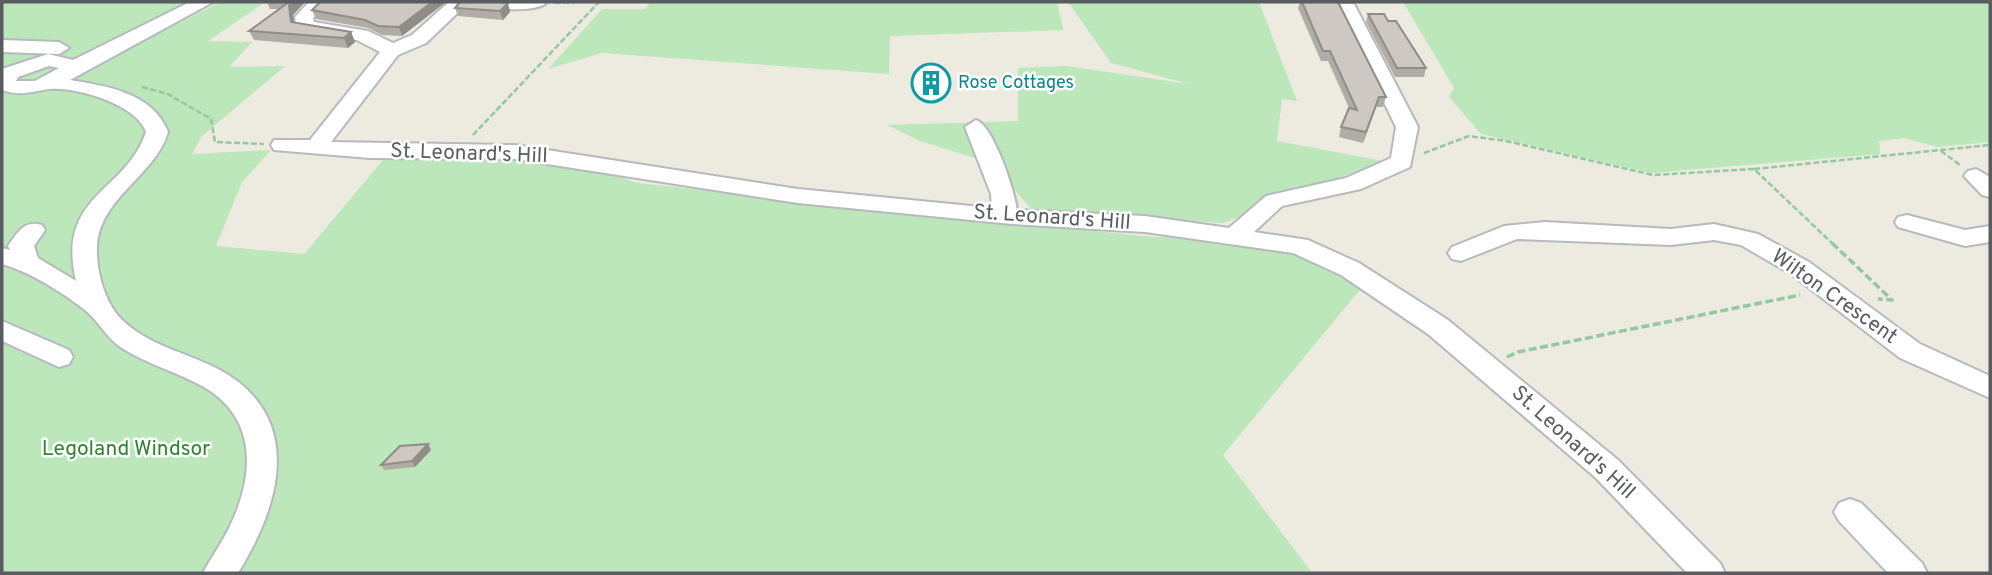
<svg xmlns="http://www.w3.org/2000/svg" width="1992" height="575" font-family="Overpass,sans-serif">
  <rect width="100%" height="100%" fill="#edeae0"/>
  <g fill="#bbe7ba">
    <path d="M2 2H217L162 32 220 2H265L208 41 252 42 229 67 285 66 202 136 192 154 271 150 242 182 216 246 304 254 388 154 488 155 591 167 637 183 1142 236 1246 242 1280 248 1323 263 1364 285 1223 455 1312 573H2Z"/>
    <path d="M650 2H1057L1063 30 890 36 889 74 602 53 548 69 602 9H645Z"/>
    <path d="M1068 2H1259L1297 101 1282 99 1277 141 1383 161 1223 223 1032 210 991 163 920 141 887 125 1018 121V68L1067 66 1189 84 1111 63Z"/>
    <path d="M1403 2H1990V142L1938 147 1904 138 1879 141 1880 154 1651 173 1481 134 1449 97 1454 88Z"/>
  </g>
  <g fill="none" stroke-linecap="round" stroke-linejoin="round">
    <defs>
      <g id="minor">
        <path d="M190 2H213L70 80C107 86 153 93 168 132 155 176 100 197 97 246 96 270 104 302 122 320 148 345 184 352 216 368 305 414 282 502 238 573H203C210 559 220 546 227 532 254 480 260 420 204 387 177 372 147 364 122 348 105 337 99 321 85 310 62 292 30 272 2 264V248L10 250 8 246C18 232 24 220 42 225L45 230 34 246 38 258 76 281C56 194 125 194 146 132 137 105 78 87 50 89 32 91 20 97 2 90V69L48 54 73 60ZM49 66 59 68 35 81H16L18 77Z"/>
        <path d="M309 2H329L313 18 314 22 368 31 393 43 412 35 449 2H469L426 43 398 55 331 142 515 145 798 189 992 208 991 194 965 127 976 120C993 125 1015 191 1017 210L1145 216 1229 228 1266 196 1346 178 1391 158 1396 127 1338 8 1340 4H1354L1418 127 1410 167 1361 189 1282 206 1254 232 1308 240 1359 263 1448 320 1618 460 1720 563 1725 573H1687L1596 478 1428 334 1341 275 1293 253 1145 232 1012 224 798 203 515 159 370 158 274 150 271 145 274 140H310L380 52 357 40 297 30 295 17Z"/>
        <path d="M479 2H545L546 3C538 12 487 11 479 2Z"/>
        <path d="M2 40 59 42 69 48 59 54 2 52Z"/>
        <path d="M1976 169 1990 177V197L1982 195 1964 176 1968 171Z"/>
        <path d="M1907 215 1965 230 1990 226V242L1965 246 1898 227 1895 222 1898 217Z"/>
        <path d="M1545 222 1671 229 1714 224 1758 234 1809 262 1920 344 1990 376V398L1900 358 1791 274 1741 245 1714 240 1671 245 1517 239 1461 261 1452 259 1448 253 1452 247 1504 226Z"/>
        <path d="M2 321 69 350 73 357 69 364 59 367 2 341Z"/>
        <path d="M1850 499 1861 503 1922 563 1927 573H1888L1839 521 1834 512 1839 503Z"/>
      </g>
    </defs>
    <use href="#minor" stroke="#b6b9be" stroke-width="4"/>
    <g stroke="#93c8a1" stroke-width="2.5" stroke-dasharray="6 2.5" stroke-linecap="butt">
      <path d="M555 3 578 2"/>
      <path d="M142 87 168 94 211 119 215 142 264 144"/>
      <path d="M473 135 599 2"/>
      <path d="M1941 151 1960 165"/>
      <path d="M1424 153 1469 136 1506 141 1653 175 1754 169"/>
      <path d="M1834 245 1754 169 1990 145"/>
    </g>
    <g stroke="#93c8a1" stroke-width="3.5" stroke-dasharray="8 3.5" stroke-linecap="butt">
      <path d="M1832 243 1892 300 1878 299"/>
      <path d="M1507 357 1518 352 1800 295"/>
    </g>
    <use href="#minor" fill="#fff" fill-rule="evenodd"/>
  </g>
  <g fill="#b0aca6">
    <path d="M267 2H304V3L293 15 294 23 351 32 355 42 348 48 254 40 249 31 279 9H270Z"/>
    <path d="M320 2H446L402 36 382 35 368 28 316 19 312 10Z"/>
    <path d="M1300 2H1338L1386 97 1383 107H1376L1363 143 1339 137 1341 127 1349 108 1328 61H1321L1298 8Z"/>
    <path d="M455 8 510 12 503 20 458 16Z"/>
    <path d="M1368 14 1426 68 1424 77H1395L1366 22Z"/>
    <path d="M431 450 415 467 384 470 381 465Z"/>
  </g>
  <g fill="#908c87">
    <path d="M292 2H304V3L293 15 295 32 291 22 289 5Z"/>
    <path d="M432 2H446L402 36 399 27Z"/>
    <path d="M508 3 510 12 503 20 500 11Z"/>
    <path d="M351 32 355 42 348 48 344 38Z"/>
    <path d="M1379 97 1376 107 1363 143 1366 132Z"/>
    <path d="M428 444 431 450 415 467 412 461Z"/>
  </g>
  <g fill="#cdc8c1" stroke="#908c87" stroke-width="2">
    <path d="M289 2H292L289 5 291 22 351 32 344 38 249 31Z"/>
    <path d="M320 2H432L399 27 378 26 365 20 312 10Z"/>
    <path d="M460 2H499L508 3 500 11 455 8Z"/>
    <path d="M1302 2H1338L1386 97H1379L1366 132 1341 127 1349 108 1357 110 1330 51H1323Z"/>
    <path d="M1368 14H1384L1388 21H1396L1426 68H1397Z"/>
    <path d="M428 444 412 461 381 465 400 446Z"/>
  </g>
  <defs>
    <symbol id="building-ring" viewBox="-11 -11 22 22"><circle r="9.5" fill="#fff" stroke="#0f9aa8" stroke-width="1.5"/><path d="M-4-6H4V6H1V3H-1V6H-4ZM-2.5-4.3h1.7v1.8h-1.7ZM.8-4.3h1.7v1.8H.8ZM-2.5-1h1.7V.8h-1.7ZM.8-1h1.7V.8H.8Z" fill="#0f9aa8"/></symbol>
  </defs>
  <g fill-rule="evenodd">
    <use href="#building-ring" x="909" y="61" width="44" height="44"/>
  </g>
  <g text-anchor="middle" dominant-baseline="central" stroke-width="5" stroke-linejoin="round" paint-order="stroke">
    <g font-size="18" fill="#0d838f" stroke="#fff" text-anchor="start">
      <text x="958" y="83">Rose Cottages</text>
    </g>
    <g font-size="21" fill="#595d62" stroke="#fff">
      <text transform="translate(469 154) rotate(2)">St. Leonard's Hill</text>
      <text transform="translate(1052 218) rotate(4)">St. Leonard's Hill</text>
      <text transform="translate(1834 297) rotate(35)">Wilton Crescent</text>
      <text transform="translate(1573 443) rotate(42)">St. Leonard's Hill</text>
    </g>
    <g font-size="21" fill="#2e8431" stroke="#fff">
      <text x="126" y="449">Legoland Windsor</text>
    </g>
  </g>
  <rect width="1992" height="575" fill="none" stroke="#595d62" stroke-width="7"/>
</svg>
